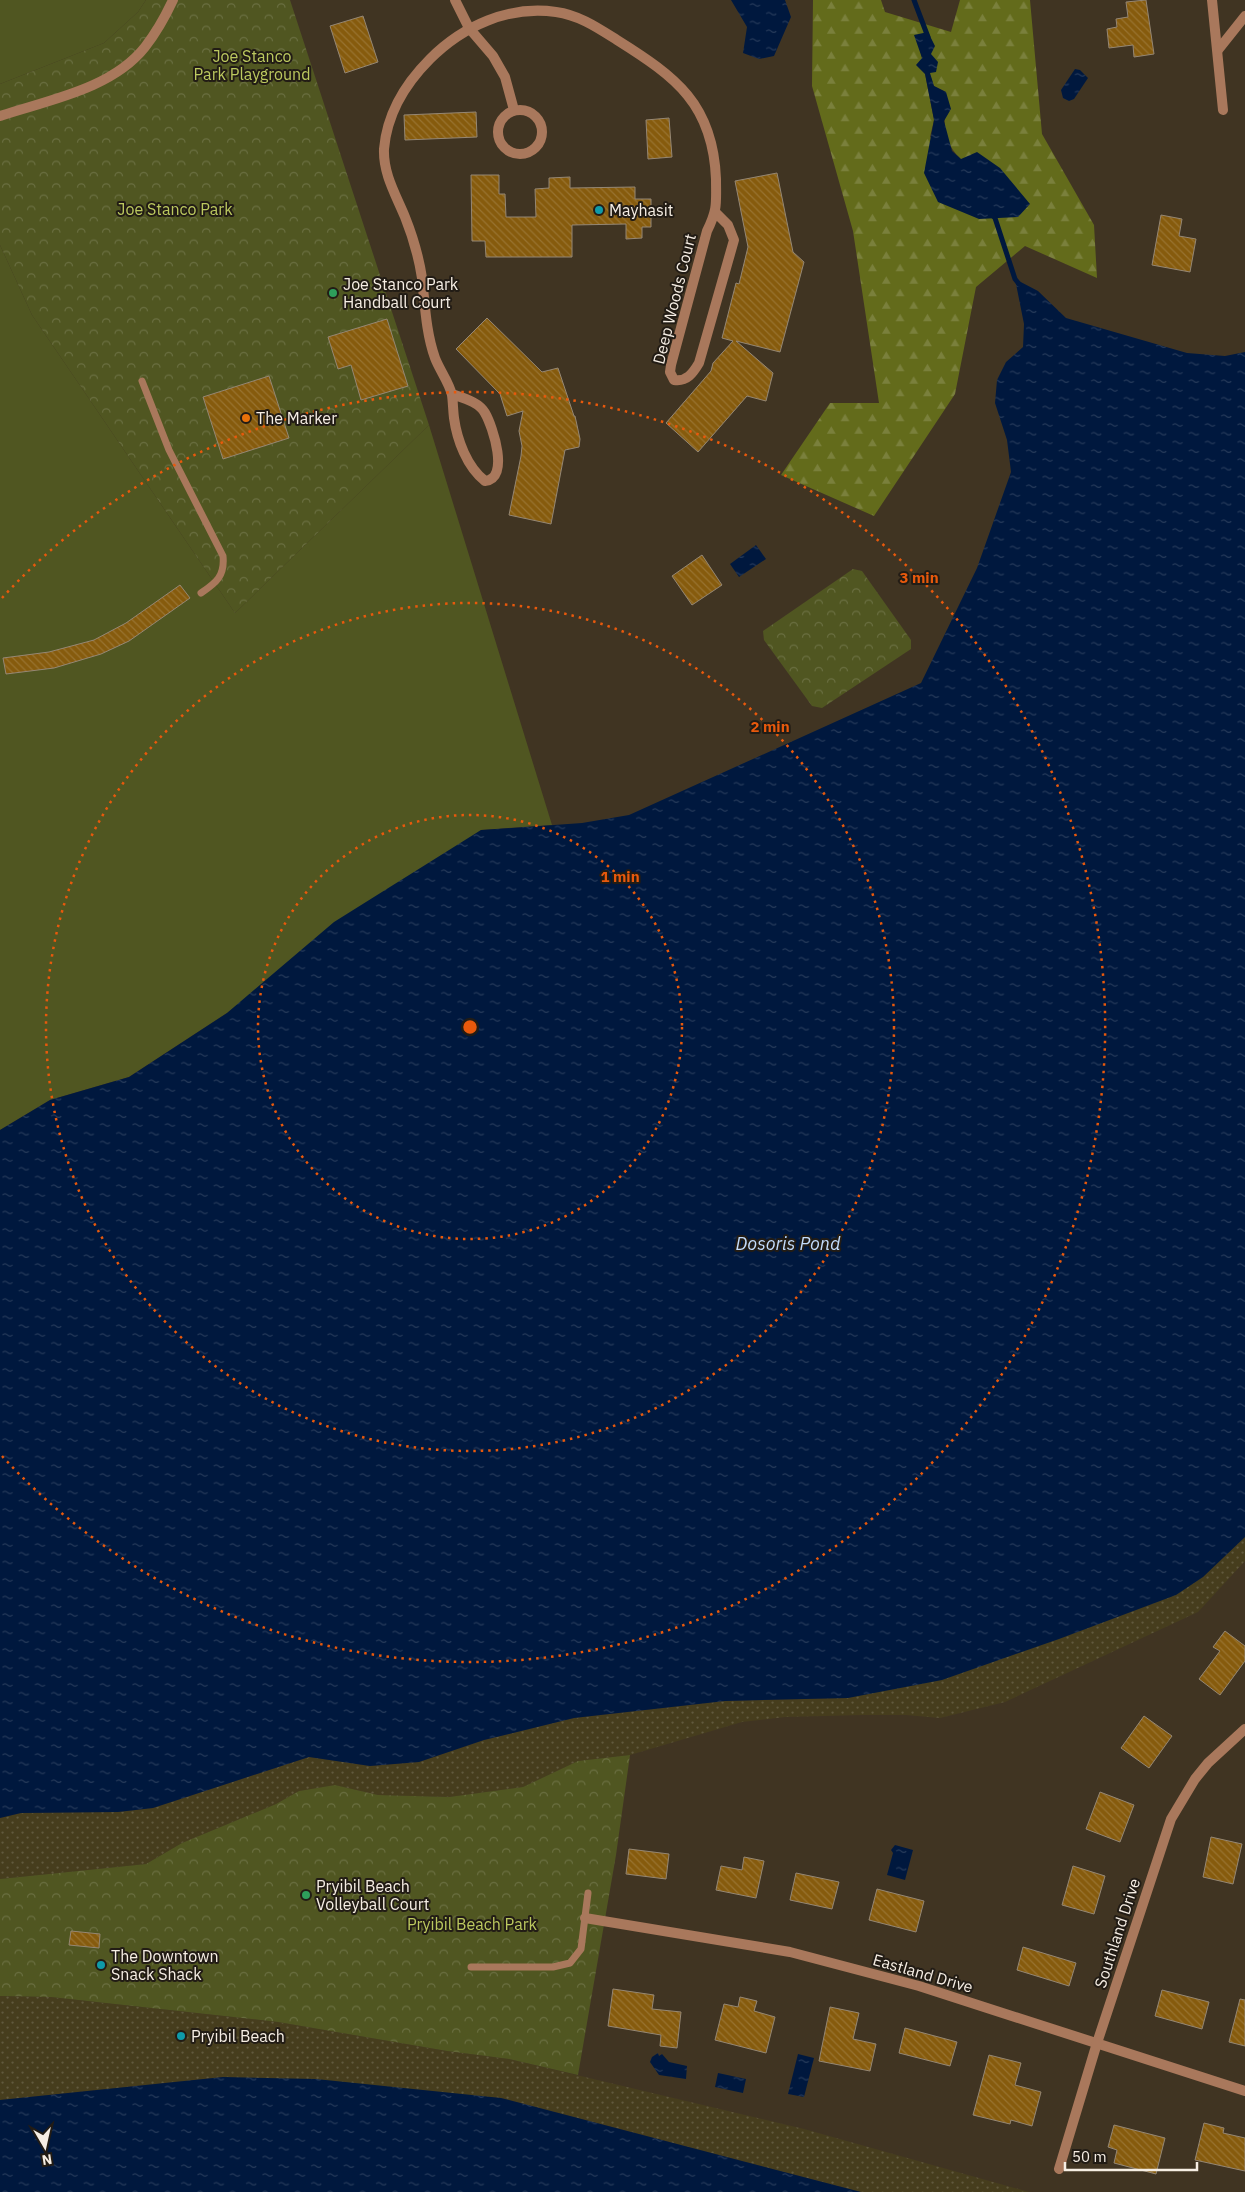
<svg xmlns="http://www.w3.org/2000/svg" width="1245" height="2192" font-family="'IBM Plex Sans',sans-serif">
  <defs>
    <pattern id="forest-firs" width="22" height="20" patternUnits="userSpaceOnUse" patternTransform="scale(1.25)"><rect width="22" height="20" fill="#636b1b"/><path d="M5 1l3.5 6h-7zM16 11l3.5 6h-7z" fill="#7a803c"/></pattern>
    <pattern id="sand-dots" width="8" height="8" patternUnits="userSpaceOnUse" patternTransform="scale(1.25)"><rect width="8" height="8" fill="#463d1d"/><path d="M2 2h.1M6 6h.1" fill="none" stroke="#61593e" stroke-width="1.8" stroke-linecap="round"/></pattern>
    <pattern id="park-crowns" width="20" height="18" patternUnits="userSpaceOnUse" patternTransform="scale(1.25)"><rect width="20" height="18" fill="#505621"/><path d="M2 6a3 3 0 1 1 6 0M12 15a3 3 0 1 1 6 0" fill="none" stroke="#6a6f41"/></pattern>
    <pattern id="water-ripples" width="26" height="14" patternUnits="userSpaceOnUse" patternTransform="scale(1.25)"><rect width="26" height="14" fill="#00183e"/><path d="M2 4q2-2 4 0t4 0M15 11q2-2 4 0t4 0" fill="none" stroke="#263a5a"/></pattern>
    <pattern id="building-back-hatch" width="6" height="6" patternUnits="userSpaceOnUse" patternTransform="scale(1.25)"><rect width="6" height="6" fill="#865b0d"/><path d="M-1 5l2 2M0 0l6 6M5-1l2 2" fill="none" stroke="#987330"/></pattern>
  </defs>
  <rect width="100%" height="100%" fill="#403422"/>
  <g fill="#505621">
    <path d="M0 0H146L138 12 104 43 0 84Z"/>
    <path d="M0 245 32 315 235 613 429 425 552 825 481 830 227 1013 129 1077 50 1100 0 1130Z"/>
  </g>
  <path fill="url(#forest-firs)" fill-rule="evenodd" d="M813 0H881L885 12 951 32 960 0H1030L1042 134 1094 225 1097 278 1025 246 976 287 955 394 874 516 781 475 830 403H879L853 231 812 86ZM920 48 934 86 946 92C944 116 941 142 961 159L930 137 934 120Z"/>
  <g fill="url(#sand-dots)">
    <path d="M1245 1537V1561L1198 1612 1005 1702 940 1718 906 1715H863L785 1717 742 1722 630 1755 578 1761 523 1787 449 1797 378 1795 335 1785 299 1791 276 1804 182 1843 146 1864 0 1879V1818L21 1813 118 1812 153 1808 309 1757 370 1766 419 1762 484 1740 574 1718 725 1701 848 1698 1203 1577Z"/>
    <path d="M0 1996 51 1997 278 2022 447 2051 509 2059 804 2129 1029 2192H861L501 2098 223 2077 0 2100Z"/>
  </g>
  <g fill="url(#park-crowns)">
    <path d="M146 0H290L429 425 235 613 32 315 0 245V84L104 43 138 12Z"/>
    <path d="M853 569 862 571 911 640V649L822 708 812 706 764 640 763 631Z"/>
    <path d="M630 1755 616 1855 578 2075 509 2059 447 2051 278 2022 51 1997 0 1996V1879L146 1864 182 1843 276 1804 299 1791 335 1785 378 1795 449 1797 523 1787 578 1761Z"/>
  </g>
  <g fill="url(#water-ripples)">
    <path d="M731 0H785L791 17 774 56 759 59 743 53 747 27Z"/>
    <path d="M928 32 935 46 931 54 938 62 936 72 930 73 934 86 946 92 951 109 944 121 952 151 961 159 977 152 1000 168 1030 204 1018 217 979 219 938 202 924 173 934 120 925 74 916 65 922 58 914 35Z"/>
    <path d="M1075 69 1080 70 1088 78 1074 99 1069 101 1063 98 1061 90Z"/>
    <path d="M1015 279 1038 291 1066 318 1187 353 1225 356 1245 352V1537L1203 1577 1176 1595 1059 1639 942 1680 848 1698 725 1701 574 1718 484 1740 419 1762 370 1766 309 1757 153 1808 118 1812 21 1813 0 1818V1130L50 1100 129 1077 227 1013 334 922 481 830 582 823 629 815 921 683 977 568 1011 472 1007 440 995 403 997 380 1006 362 1023 347 1024 324Z"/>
    <path d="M756 545 766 559 739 577 730 564Z"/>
    <path d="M895 1845 913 1850 905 1880 887 1875 893 1853 891 1850Z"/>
    <path d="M658 2053 659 2056 662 2054 669 2062 687 2066 686 2079 659 2075 650 2062 652 2057Z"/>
    <path d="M798 2054 814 2058 804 2097 788 2094Z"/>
    <path d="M718 2073 746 2079 743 2093 715 2087Z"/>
    <path d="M223 2077 316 2079 501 2098 861 2192H0V2100Z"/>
  </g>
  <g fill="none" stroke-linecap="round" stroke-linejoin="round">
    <g stroke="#00183e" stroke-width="5">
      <path d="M914 0 928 37"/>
      <path d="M991 214 995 218 1015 279 1019 284"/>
    </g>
  </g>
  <g fill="url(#building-back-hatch)" stroke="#958774">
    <path d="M1146 0 1154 54 1134 57 1133 45 1109 48 1107 29 1117 27 1116 19 1128 17 1126 2Z"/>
    <path d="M363 16 378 62 345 73 330 26Z"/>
    <path d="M476 112 477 137 405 140 404 115Z"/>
    <path d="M669 118 672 157 648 159 646 120Z"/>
    <path d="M777 173 793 252 804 262 780 352 736 341 773 373 766 401 747 396 698 452 666 423 711 371 713 363 733 341 722 338 736 283 739 284 748 247 735 181Z"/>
    <path d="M471 175H499V194H505L506 217H536L535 189 549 188V178L570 177V188L635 187V199H651V227H642V238L626 239V224L572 225V257H486L485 241H472Z"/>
    <path d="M1161 215 1182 219 1179 236 1196 239 1190 272 1152 265Z"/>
    <path d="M487 318 542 372 558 368 574 416H575L580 439 579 447 565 450 551 524 509 515 521 456 522 446 519 431 523 411 507 416 500 394 456 349Z"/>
    <path d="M387 319 408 386 361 400 351 365 338 369 328 337Z"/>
    <path d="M269 376 289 438 223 459 203 397Z"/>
    <path d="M702 555 722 585 692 605 672 576Z"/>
    <path d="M180 585 190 598 129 641 101 654 54 668 6 674 3 658 49 652 94 640 126 623Z"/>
    <path d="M1225 1631 1245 1646V1661L1220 1695 1199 1679 1220 1651 1213 1647Z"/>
    <path d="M1144 1716 1172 1736 1149 1768 1121 1748Z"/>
    <path d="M1100 1792 1134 1805 1120 1842 1086 1829Z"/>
    <path d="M1211 1837 1242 1844 1233 1884 1203 1877Z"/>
    <path d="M629 1849 669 1854 666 1879 626 1874Z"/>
    <path d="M744 1857 764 1861 756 1898 716 1890 721 1866 742 1870Z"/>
    <path d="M1073 1866 1105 1876 1094 1914 1062 1905Z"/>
    <path d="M796 1873 839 1882 832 1909 790 1900Z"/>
    <path d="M877 1889 924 1901 916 1932 869 1920Z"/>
    <path d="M71 1931 100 1934 99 1948 69 1945Z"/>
    <path d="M1023 1947 1076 1963 1069 1986 1017 1970Z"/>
    <path d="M613 1989 654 1995 652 2009 681 2012 677 2048 660 2046 661 2035 608 2026Z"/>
    <path d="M1162 1990 1209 2002 1202 2029 1155 2016Z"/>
    <path d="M740 1997 757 2001 754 2011 775 2017 766 2053 715 2040 724 2004 738 2007Z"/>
    <path d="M1240 1999 1245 2000V2046L1229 2042Z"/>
    <path d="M830 2007 859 2013 853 2039 876 2044 870 2071 819 2061Z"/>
    <path d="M905 2028 957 2042 950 2066 899 2053Z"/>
    <path d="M989 2055 1021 2063 1015 2085 1041 2092 1032 2126 1011 2120 1010 2124 973 2115Z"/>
    <path d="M1204 2123 1224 2128 1223 2133 1245 2138V2171L1195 2160Z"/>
    <path d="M1114 2125 1165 2138 1156 2174 1114 2163 1117 2150 1108 2147Z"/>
  </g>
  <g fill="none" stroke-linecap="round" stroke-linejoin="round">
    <g stroke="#a9785c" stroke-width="7">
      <path d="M142 381 169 450 223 556C225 576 216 583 201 593"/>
      <path d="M471 1967H553L570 1963 581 1949 588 1893"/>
    </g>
    <g stroke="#a9785c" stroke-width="10">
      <path d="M455 0 469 28 493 56 505 77 514 110"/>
      <path d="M1212 0 1223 110"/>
      <path d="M1218 50 1245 16"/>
      <circle cx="520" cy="132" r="22"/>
      <path d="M0 116C48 100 112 89 145 47 156 33 166 15 173 0"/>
      <path d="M452 394C463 398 479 402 485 413 493 427 510 479 485 481 467 467 457 440 454 418 453 410 453 402 452 395 449 382 440 371 435 358 426 333 425 305 422 278 419 258 413 237 405 217 396 195 383 174 384 149 387 114 406 83 430 59 463 26 509 5 556 12 579 15 598 28 617 40 676 77 713 104 716 179 716 203 718 209 707 231L671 365 670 372 674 380C687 382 693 373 699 363L734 240 728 225 716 213"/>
      <path d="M585 1918 790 1952 919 1986 1245 2091"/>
      <path d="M1059 2169 1097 2043 1171 1819 1195 1779 1208 1763 1245 1729"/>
    </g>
  </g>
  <g fill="none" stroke="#e8590c" stroke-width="2.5" stroke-dasharray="2.5 5">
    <circle cx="470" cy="1027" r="212"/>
    <circle cx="470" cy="1027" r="424"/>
    <path d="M2 598A635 635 0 1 1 2 1456"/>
  </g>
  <g fill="#0f9aa8" stroke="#221c15" stroke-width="2">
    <circle cx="599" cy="210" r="5"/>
    <circle cx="101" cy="1965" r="5"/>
    <circle cx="181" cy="2036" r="5"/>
  </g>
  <g fill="#2e9e5b" stroke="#221c15" stroke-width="2">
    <circle cx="333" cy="293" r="5"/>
    <circle cx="306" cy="1895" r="5"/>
  </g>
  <circle fill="#e8710a" stroke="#221c15" stroke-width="2" cx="246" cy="418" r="5"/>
  <g text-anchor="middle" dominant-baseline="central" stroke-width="4" stroke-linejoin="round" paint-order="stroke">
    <g font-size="16" fill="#bcc95f" stroke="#221c15">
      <text x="252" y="56">Joe Stanco<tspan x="252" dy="18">Park Playground</tspan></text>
      <text x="175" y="209">Joe Stanco Park</text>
      <text x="472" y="1924">Pryibil Beach Park</text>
    </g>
    <g font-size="16" fill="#f6eee4" stroke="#221c15" text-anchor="start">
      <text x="609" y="210">Mayhasit</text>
      <text x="343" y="284">Joe Stanco Park<tspan x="343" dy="18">Handball Court</tspan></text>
      <text x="256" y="418">The Marker</text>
      <text x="316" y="1886">Pryibil Beach<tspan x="316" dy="18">Volleyball Court</tspan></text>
      <text x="111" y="1956">The Downtown<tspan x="111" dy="18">Snack Shack</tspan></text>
      <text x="191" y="2036">Pryibil Beach</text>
    </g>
    <g font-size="16" fill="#f6eee4" stroke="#221c15">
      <text transform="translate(674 299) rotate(-76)">Deep Woods Court</text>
      <text transform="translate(1117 1933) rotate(-72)">Southland Drive</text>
      <text transform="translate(923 1973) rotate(16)">Eastland Drive</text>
    </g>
    <g font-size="18" font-style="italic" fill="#c4ddfd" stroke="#221c15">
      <text x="788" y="1243">Dosoris Pond</text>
    </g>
  </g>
  <circle cx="470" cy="1027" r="8" fill="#e8590c" stroke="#221c15" stroke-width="2.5"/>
  <g font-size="15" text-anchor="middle" font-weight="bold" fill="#e8590c" stroke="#221c15" stroke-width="4" stroke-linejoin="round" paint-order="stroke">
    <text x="919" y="583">3 min</text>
    <text x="770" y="732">2 min</text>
    <text x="620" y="882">1 min</text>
  </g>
  <g transform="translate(45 2147) rotate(171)" stroke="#221c15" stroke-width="4" paint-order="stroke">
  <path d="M0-4L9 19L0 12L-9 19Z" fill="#f6eee4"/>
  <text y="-8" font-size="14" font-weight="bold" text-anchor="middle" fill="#f6eee4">N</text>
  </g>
  <path d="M1065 2162v8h132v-8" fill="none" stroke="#f6eee4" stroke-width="2.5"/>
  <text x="1072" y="2162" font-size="15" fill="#f6eee4" stroke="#221c15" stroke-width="4" paint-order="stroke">50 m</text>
</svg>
